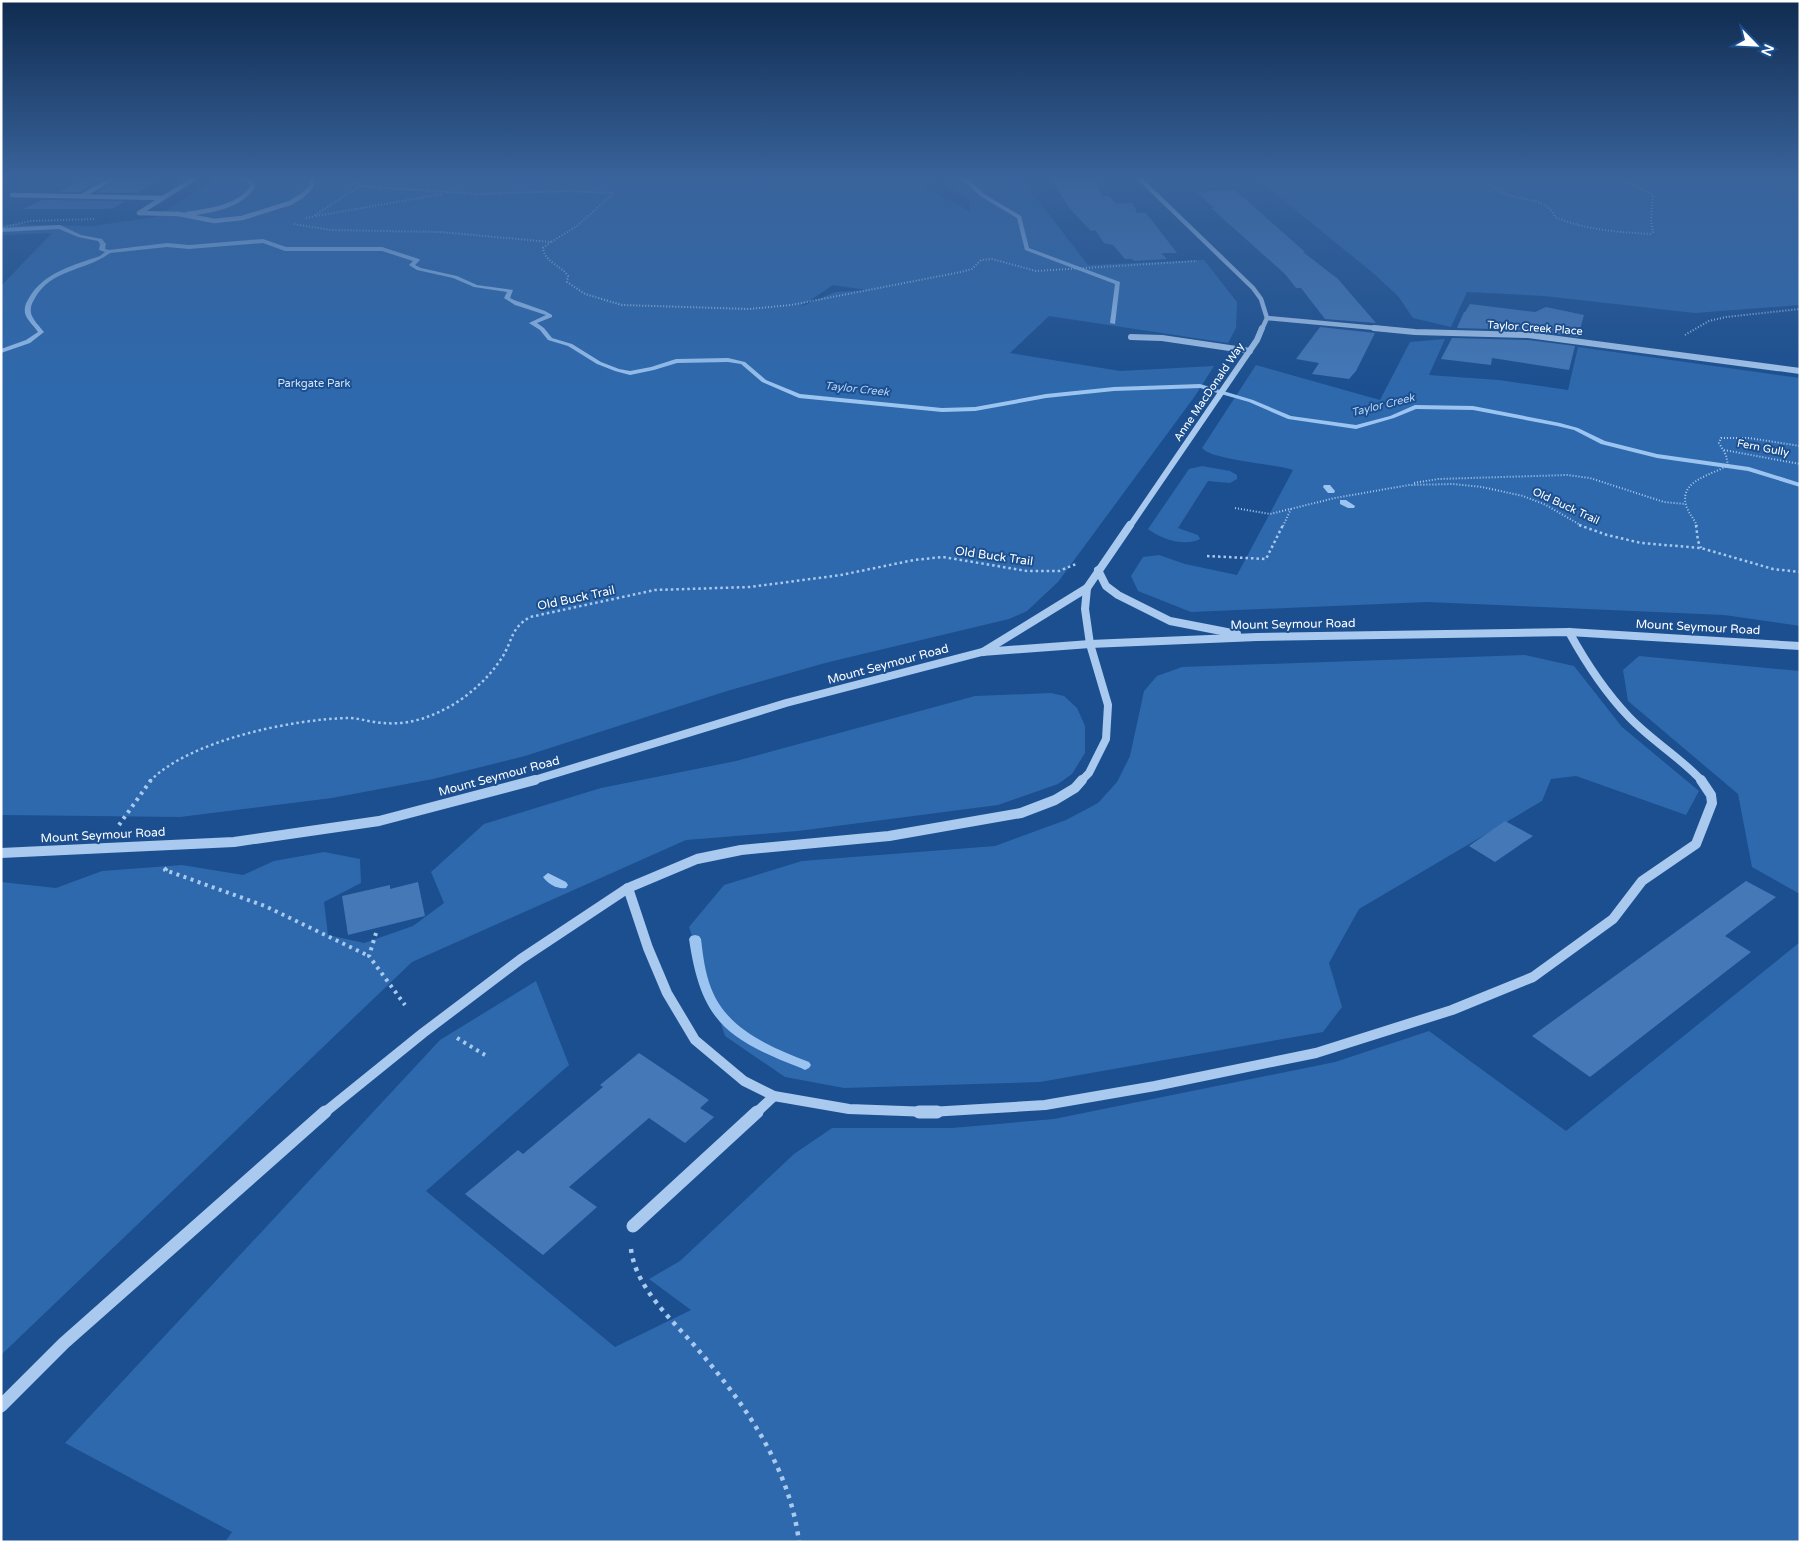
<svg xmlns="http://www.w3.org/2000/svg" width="1801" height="1543" font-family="'Varela Round',sans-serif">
  <rect width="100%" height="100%" fill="#1b4f8f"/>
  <g fill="#2e69ad" fill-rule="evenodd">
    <path d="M219 177H939L924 188 970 211V201L948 186 946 177H1023V181L1088 265 1204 260 1237 302 1236 328 1228 343 1049 316 1010 353 1120 371 1214 366 1195 396 1058 582 1027 611 1009 619 825 663 727 691 525 756 433 779 332 798 180 817 1 815V286L52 233 1 235V224L92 226 156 217ZM833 285 866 290 835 292 800 307Z"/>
    <path d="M1255 177H1800V305L1695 313 1544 296 1467 292 1451 327 1413 318 1398 296 1373 273Z"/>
    <path d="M1445 339 1429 375 1499 380 1568 390 1578 347 1800 378V626L1724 615 1427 602 1191 612 1138 591 1131 576 1143 557 1159 555 1185 564 1237 575 1293 470C1276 464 1211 460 1202 448L1256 365 1380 400 1410 342Z"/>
    <path d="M1202 466 1230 471 1237 475V479L1230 483 1208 481 1178 528 1198 535 1200 539C1185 547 1160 539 1148 529L1189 469Z"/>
    <path d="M1525 655 1574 666 1622 727 1699 791 1686 815 1576 776 1551 779 1542 801 1359 909 1329 963 1342 1007 1323 1032 1040 1082 844 1088 785 1077 725 1036 689 927 724 885 802 861 995 846 1066 820 1098 803 1117 782 1130 756 1144 691 1157 676 1182 667Z"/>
    <path d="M1639 656 1800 671V894L1752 867 1738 794 1628 701 1623 670Z"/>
    <path d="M1051 693 1064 696 1077 708 1085 726V753L1072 774 1058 784 998 805 798 831 686 840 412 962 1 1355V882L56 888 102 871 182 865 243 875 274 861 324 852 360 859 361 883 324 902 328 935 364 943 413 926 444 903 431 872 484 824 601 788 736 761 975 696Z"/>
    <path d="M1800 942V1542H225L232 1532 65 1443 440 1040 536 981 569 1065 426 1191 615 1347 691 1310 649 1279 680 1261 794 1154 832 1128H952L1054 1119 1335 1062 1429 1031 1566 1131Z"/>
  </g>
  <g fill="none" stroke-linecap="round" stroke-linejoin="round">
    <g fill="#9cc4f0" fill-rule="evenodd">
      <path d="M960 177H965L984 194 1021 216 1029 248 1120 282 1115 324 1110 323 1115 284 1025 250 1017 218 980 196Z"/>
      <path d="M60 225 81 235 102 239 106 244 105 249 109 250 167 243 189 245 263 239 286 247H382L419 259 420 260 415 265 421 268 457 276 477 285 513 290 510 298 514 300 545 311 552 315V317L537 323 544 328 552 338 572 344 601 362 619 369 630 371 651 367 676 359 728 358 745 362 766 380 800 394 942 408 975 407 1046 394 1114 387 1200 384 1253 400 1291 416 1356 425 1390 416 1415 405 1473 406 1560 423 1578 428 1605 441 1657 454 1749 467 1800 483V487L1748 471 1657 458 1601 444 1574 430 1557 426 1473 410 1416 409 1394 418 1356 429 1288 419 1249 402 1200 388 1114 391 1046 398 975 411 942 412 799 398 762 382 741 364 728 362 677 363 654 370 630 375 615 371 597 364 568 346 548 340 540 330 529 323 546 315 515 305 504 298 507 292 474 287 453 278 417 270 409 265 413 261 382 251H285L263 243 189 249 167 247 110 253C86 271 51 269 35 298 32 303 30 307 31 313 32 319 40 327 44 332L30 343 1 353V349L26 340 38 332C34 326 26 319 25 313 24 307 26 303 29 298 44 272 74 265 100 256L105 252 99 250 100 244 98 241 78 237 59 229 1 232V228Z"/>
      <path d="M1324 485H1330L1335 491 1334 493H1328L1323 487Z"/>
      <path d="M1340 500H1346L1355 506 1354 508H1348L1340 504Z"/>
      <path d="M548 873 566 882 568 885 566 888C558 890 547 883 543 877Z"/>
      <path d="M695 935 699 936 701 939C703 956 705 972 711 988 727 1030 771 1047 809 1062L811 1065 809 1068 805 1070 801 1068C726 1039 701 1021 689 939L691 936Z"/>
    </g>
  </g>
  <g fill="#4478b7">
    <path d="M89 177H106L80 192H59Z"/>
    <path d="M113 177H163L138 193H96L112 183Z"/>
    <path d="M1049 177H1095L1102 196H1109L1117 204 1133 203 1137 213H1146L1177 253H1161L1167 259 1134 261 1132 259H1125L1113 245 1104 243 1095 230 1091 231 1071 210Z"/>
    <path d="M1235 190 1305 252H1303L1338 279 1376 323 1325 319 1301 288H1296L1285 274 1211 208H1214L1197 192Z"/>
    <path d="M42 200 125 201 114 208 103 209H23Z"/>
    <path d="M1470 304 1535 312 1546 307 1584 315 1578 337 1528 330 1457 328 1464 312H1465Z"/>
    <path d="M1320 327 1375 333 1356 371 1349 379 1312 374 1319 363 1296 359Z"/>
    <path d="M1452 338 1528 340 1575 346 1569 370 1492 358 1491 365 1441 359Z"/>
    <path d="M1505 821 1533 836 1495 862 1469 846Z"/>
    <path d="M1746 881 1776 897 1725 936 1751 952 1590 1077 1532 1036Z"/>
    <path d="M418 882 425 916 348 935 342 896 390 885V889Z"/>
    <path d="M639 1053 709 1100 700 1108 714 1117 685 1143 649 1118 569 1187 597 1207 543 1255 465 1194 518 1150 523 1154 603 1087 600 1085Z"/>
  </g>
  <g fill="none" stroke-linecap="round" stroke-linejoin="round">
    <g stroke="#a9c9ee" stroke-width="2" stroke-dasharray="1 2" stroke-linecap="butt">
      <path d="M885 177 901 179 923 177"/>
      <path d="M1478 177C1487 182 1496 190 1506 194 1523 201 1548 198 1555 217 1585 230 1618 232 1650 234L1653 232 1651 221 1653 195 1629 183 1626 180 1631 177"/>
      <path d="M360 186 478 194 566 191 614 193 577 226 551 242"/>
      <path d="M316 216 442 194"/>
      <path d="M306 218 312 217 360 186 348 177"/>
      <path d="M294 224 330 230 440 232 551 242 543 248C545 263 561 265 568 276L567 282 585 294 622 305 749 309 791 305 961 272 972 269 981 260 992 259 1036 271 1197 261"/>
      <path d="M1 228 30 221 95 219"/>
      <path d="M1685 335 1709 321 1726 317 1800 309"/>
      <path d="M1724 450 1800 464"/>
      <path d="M1414 483 1438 479 1567 475 1590 478 1664 502 1685 504"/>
      <path d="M1235 508 1270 514 1335 498 1409 485 1453 484 1482 487 1523 496 1546 505 1582 526"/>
      <path d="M1283 526 1291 509"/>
      <path d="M1697 526C1694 518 1688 513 1686 505 1679 480 1713 475 1728 465L1726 455 1719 443 1721 438H1749L1800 446"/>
    </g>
    <g stroke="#a9c9ee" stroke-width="2.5" stroke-dasharray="2.5 3" stroke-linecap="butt">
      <path d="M1579 525 1607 535 1641 543 1701 548 1773 569 1800 572"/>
      <path d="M1696 525 1698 541 1701 548"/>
      <path d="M1207 556 1266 559 1283 525"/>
      <path d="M150 781C190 740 293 719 349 718 358 718 366 721 375 722 393 725 411 723 427 717 458 706 486 683 503 656 513 639 511 628 530 617L655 590 750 587 841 575 914 560 943 557 1027 571H1059L1076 564"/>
    </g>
    <g stroke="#a9c9ee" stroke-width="4" stroke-dasharray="3 4.5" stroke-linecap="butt">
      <path d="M119 825 151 780"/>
      <path d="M167 868 165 870 265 906 369 956"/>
      <path d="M376 933 369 956 405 1005"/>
      <path d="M457 1038 485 1055"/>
    </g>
    <path stroke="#a9c9ee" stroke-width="4.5" stroke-dasharray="4 5.5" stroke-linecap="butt" d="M631 1249C636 1290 675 1322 700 1352 747 1407 790 1469 799 1542"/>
    <g stroke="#a9c9ee" stroke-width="4.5">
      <path d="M216 177H245"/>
      <path d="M1138 177 1253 288 1261 299 1267 318 1262 329"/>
      <path d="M12 195 163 198"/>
      <path d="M82 196 110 180"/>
      <path d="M139 213 179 214 214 221 242 218 290 203 303 195 311 187 312 177"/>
      <path d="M139 213 197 177"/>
      <path d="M187 214C208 211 241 207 253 186L248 179 243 178"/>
      <path d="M1267 318 1387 329"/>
    </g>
    <g stroke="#a9c9ee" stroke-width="6">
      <path d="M1374 328 1415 332 1528 335 1800 371"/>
      <path d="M1131 337 1162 338 1250 351"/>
      <path d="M1130 526 1257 340 1262 328"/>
    </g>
    <g stroke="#a9c9ee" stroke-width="8">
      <path d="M1098 570 1106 586 1118 595 1170 621 1237 634"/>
      <path d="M1569 632C1586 663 1604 691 1629 717 1652 741 1680 757 1702 781"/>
      <path d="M983 652 1087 588"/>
      <path d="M531 781 786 703 982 652 1090 644 1257 637 1569 632 1800 646"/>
      <path d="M1081 781 1089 773 1106 739 1108 705 1090 644 1085 609 1087 588 1130 525"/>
    </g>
    <g stroke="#a9c9ee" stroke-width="10">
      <path d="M1082 780 1075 788 1055 800 1021 813 889 836 741 850 697 859 628 888 648 948 667 993 695 1040 744 1081 774 1096 849 1109 930 1112 1045 1105 1155 1086 1316 1053 1452 1010 1533 977 1613 919 1642 881 1696 844 1712 803 1711 795 1701 780"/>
      <path d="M1 853 234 842 379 821 535 780"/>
      <path d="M324 1113 423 1033 521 959 628 888"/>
      <path d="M756 1113 774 1096"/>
    </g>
    <g stroke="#a9c9ee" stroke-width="13">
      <path d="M919 1112H937"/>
      <path d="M633 1226 757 1112"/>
      <path d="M1 1406 64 1343 325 1112"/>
    </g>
  </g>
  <linearGradient id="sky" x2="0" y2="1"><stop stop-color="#0f2b4f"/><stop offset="0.45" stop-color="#39639b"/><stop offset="1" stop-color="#39639b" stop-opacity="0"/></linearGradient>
  <rect width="1801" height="393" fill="url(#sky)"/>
  <g text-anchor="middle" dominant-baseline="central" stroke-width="4" stroke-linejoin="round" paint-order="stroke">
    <g font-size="11" fill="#fff" stroke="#1b4f8f">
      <text transform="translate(1535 328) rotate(4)">Taylor Creek Place</text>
      <text transform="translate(1209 392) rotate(-56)">Anne MacDonald Way</text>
      <text transform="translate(1763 448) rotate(11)">Fern Gully</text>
      <text transform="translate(1566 506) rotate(25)">Old Buck Trail</text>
    </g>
    <g font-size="11" fill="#cfe3fa" stroke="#1b4f8f">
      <text x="314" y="383">Parkgate Park</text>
    </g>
    <g font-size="11" font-style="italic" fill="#b5d3f5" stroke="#1b4f8f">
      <text transform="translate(857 389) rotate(6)">Taylor Creek</text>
      <text transform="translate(1383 405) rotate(-14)">Taylor Creek</text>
    </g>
    <g font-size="12" fill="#fff" stroke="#1b4f8f">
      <text transform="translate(994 556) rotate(8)">Old Buck Trail</text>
      <text transform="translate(576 598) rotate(-12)">Old Buck Trail</text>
      <text transform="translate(1293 624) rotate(-1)">Mount Seymour Road</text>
      <text transform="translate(1698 627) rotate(3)">Mount Seymour Road</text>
      <text transform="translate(888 664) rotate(-15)">Mount Seymour Road</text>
      <text transform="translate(499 776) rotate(-15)">Mount Seymour Road</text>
      <text transform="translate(103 835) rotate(-3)">Mount Seymour Road</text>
    </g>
  </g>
  <rect width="1801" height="1543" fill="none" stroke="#ffffff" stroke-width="5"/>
  <g transform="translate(1756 45) rotate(114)" stroke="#1b4f8f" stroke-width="4" paint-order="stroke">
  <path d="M0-4L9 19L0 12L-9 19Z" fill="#ffffff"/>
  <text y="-8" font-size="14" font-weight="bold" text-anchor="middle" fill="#ffffff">N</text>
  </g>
</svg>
